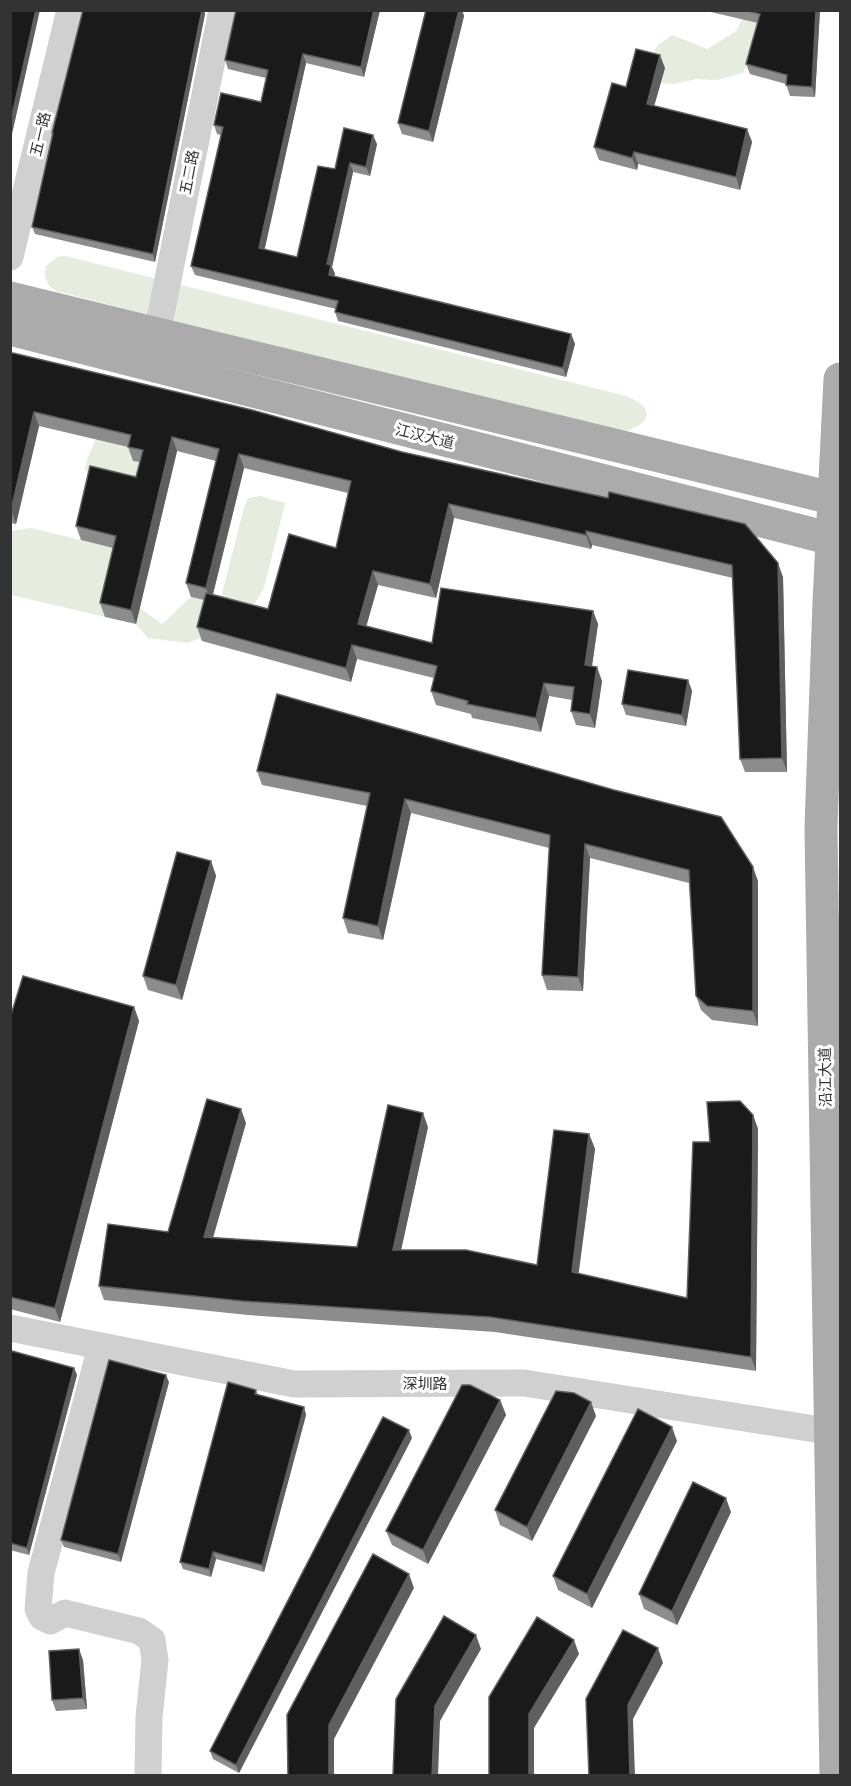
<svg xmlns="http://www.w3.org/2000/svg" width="851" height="1786" font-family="'PT Sans Narrow','Noto Sans SC',sans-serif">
  <rect width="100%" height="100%" fill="#fff"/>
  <g fill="#e6ecdf">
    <path d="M767 11 761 32 743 73 718 80 696 79 674 84 661 83 665 68 647 63 658 45 672 35 707 49 736 31 742 19Z"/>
    <path d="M65 256 626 396C668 413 638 433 608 433L56 291C46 285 43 276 46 266L57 257Z"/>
    <path d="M96 439 136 449 148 464 141 491 90 476 85 469 87 459Z"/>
    <path d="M260 496 285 503 264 588 254 605C242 605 231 603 222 594L243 511 248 498Z"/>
    <path d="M31 528 121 550 105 617 11 595 10 531Z"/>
    <path d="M191 597 211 602 202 641 199 638 188 643 148 638 136 624 140 608 162 624C173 615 180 606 191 597Z"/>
  </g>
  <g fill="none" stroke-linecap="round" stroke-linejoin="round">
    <g stroke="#d0d0d0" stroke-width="27">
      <path d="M10 257 70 10"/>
      <path d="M157 334 222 10"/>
      <path d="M10 1328 294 1384 524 1383 840 1433"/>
      <path d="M101 1347 41 1573 38 1609 42 1617 50 1621 65 1613 139 1631 152 1640 155 1660 149 1717 148 1776"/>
    </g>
    <g stroke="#ababab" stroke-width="33">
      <path d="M10 298 840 500"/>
      <path d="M10 329 840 541"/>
      <path d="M836 1776 821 828 829 602 840 379"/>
    </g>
  </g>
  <g fill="#8c8c8c" fill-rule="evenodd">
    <path d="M83 10H204L205 14 155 262 35 234 32 227 53 136 52 133Z"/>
    <path d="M236 10H380L364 77 306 63 264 249 297 257 335 169 377 144 370 176 353 172 332 267 335 274 334 276 571 334 575 344 566 377 338 321 335 312 336 309 195 275 191 266 221 135 217 134 214 125 261 102 266 78 228 69 225 60Z"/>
    <path d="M426 10H462L464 16 433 142 402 134 398 123Z"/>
    <path d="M702 10H820L815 97 790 96 786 84 750 74 746 64 758 23Z"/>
    <path d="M665 68 654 106 747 129 752 142 740 190 638 164 637 170 599 160 594 147 626 87Z"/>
    <path d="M10 354 783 577 787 772H745L740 759 733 578 592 545 591 549 454 518 436 598 378 585 366 626 432 643 593 611 598 624 592 666 602 681 595 728 576 725 571 711 572 700 549 696 541 732 472 718 471 714 436 705 431 691 434 678 357 659 351 682 202 641 197 627 204 600 191 597 186 583 216 461 177 451 136 624 105 617 100 603 113 548 81 540 76 526 136 477 140 462 133 461 128 447 39 426 16 524 10 523ZM244 468 348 493 336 548 268 609 213 594Z"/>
    <path d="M688 680 692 691 686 726 626 715 622 704Z"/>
    <path d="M277 694 758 881V1026L712 1020 701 1010 696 996 689 883 590 858 583 991 547 990 542 975 549 848 411 813 383 940 348 933 343 918 367 806 262 785 257 771Z"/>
    <path d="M211 861 216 876 182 1000 148 990 143 976Z"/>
    <path d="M134 1007 139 1021 60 1322 10 1309V1018Z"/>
    <path d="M753 1115 758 1129 756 1371 495 1332 248 1315 104 1300 99 1286 168 1232 246 1123 213 1238 357 1247 428 1127 401 1250 537 1265 589 1134 595 1149 578 1274 687 1298 710 1142Z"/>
    <path d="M10 1356 74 1368 77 1375 29 1555 10 1550Z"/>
    <path d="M169 1382 121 1562 64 1547 61 1540Z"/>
    <path d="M256 1390 258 1395 304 1407 306 1415 264 1572 216 1559 211 1577 183 1569 180 1562Z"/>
    <path d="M500 1400 506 1415 428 1564 392 1545 386 1531Z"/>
    <path d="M596 1416 532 1541 500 1525 495 1510Z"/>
    <path d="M412 1438 239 1773 213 1759 210 1751Z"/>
    <path d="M677 1441 592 1608 558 1590 553 1576Z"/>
    <path d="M731 1512 677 1625 644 1609 639 1594Z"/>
    <path d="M83 1660 87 1709 56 1711 52 1700Z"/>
  </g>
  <g fill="#5f5f5f">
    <path d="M36 10H40L10 143V124Z"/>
    <path d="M202 10H204L205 14 155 262 153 254Z"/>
    <path d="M374 10H380L364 77 361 67Z"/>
    <path d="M459 10H462L464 16 433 142 429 131Z"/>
    <path d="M816 10H820L815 97 812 87Z"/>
    <path d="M303 54 306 63 263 257 259 248Z"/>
    <path d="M660 55 665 68 651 117 647 104Z"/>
    <path d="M747 129 752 142 740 190 736 177Z"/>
    <path d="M373 135 377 144 370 176 366 167Z"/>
    <path d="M634 152 638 164 637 170 632 158Z"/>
    <path d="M350 163 353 172 332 267 335 274 332 284 329 275 327 264Z"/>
    <path d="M571 334 575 344 566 377 563 368Z"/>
    <path d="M34 412 39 426 16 524 11 510Z"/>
    <path d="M172 437 177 451 136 624 131 610Z"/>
    <path d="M239 454 244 468 211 602 206 588Z"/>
    <path d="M449 504 454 518 436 598 430 584Z"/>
    <path d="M586 531 592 545 591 549 586 535Z"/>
    <path d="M778 563 783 577 787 772 782 758Z"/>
    <path d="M373 571 378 585 363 638 358 624Z"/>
    <path d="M593 611 598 624 590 679 585 665Z"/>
    <path d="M352 645 357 659 351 682 346 668Z"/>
    <path d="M597 667 602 681 595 728 590 714Z"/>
    <path d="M688 680 692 691 686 726 682 715Z"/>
    <path d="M544 683 549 696 541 732 536 718Z"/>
    <path d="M405 799 411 813 383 940 378 926Z"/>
    <path d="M585 844 590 858 583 991 578 977Z"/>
    <path d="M211 861 216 876 182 1000 176 985Z"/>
    <path d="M753 867 758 881V1026L753 1011Z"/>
    <path d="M134 1007 139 1021 60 1322 55 1308Z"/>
    <path d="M241 1109 246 1123 209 1251 204 1237Z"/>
    <path d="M423 1113 428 1127 398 1264 393 1250Z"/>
    <path d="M753 1115 758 1129 756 1371 751 1357Z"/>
    <path d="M589 1134 595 1149 577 1286 572 1272Z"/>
    <path d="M74 1368 77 1375 29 1555 27 1548Z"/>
    <path d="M166 1375 169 1382 121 1562 118 1554Z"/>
    <path d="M500 1400 506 1415 428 1564 423 1550Z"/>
    <path d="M591 1402 596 1416 532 1541 527 1527Z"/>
    <path d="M304 1407 306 1415 264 1572 262 1565Z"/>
    <path d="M672 1427 677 1441 592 1608 587 1594Z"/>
    <path d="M409 1430 412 1438 239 1773 236 1765Z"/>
    <path d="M726 1498 731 1512 677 1625 672 1611Z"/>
    <path d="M213 1552 216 1559 211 1577 209 1569Z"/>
    <path d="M409 1574 414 1588 334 1739V1776H329V1725Z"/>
    <path d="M476 1635 481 1649 440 1721 438 1776H432L435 1706Z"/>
    <path d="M574 1640 579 1654 534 1728V1776H529V1714Z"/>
    <path d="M658 1648 663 1663 633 1719 635 1776H630L628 1705Z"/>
    <path d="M79 1649 83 1660 87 1709 83 1698Z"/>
  </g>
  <g fill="#1a1a1a" stroke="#5f5f5f" stroke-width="1.5">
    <path d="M10 10H36L10 124Z"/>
    <path d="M83 10H202L153 254 32 227 53 133H52Z"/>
    <path d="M236 10H374L361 67 303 54 259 248 297 257 318 166 335 169 344 128 373 135 366 167 350 163 327 264 331 265 329 275 571 334 563 368 335 312 338 301 191 266 223 127 214 125 221 93 261 102 268 70 225 60Z"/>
    <path d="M426 10H459L429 131 398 123Z"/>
    <path d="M744 10H816L812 87 786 85 787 75 746 64 760 14Z"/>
    <path d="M636 49 660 55 647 104 747 129 736 177 634 152 632 158 594 147 612 83 626 87Z"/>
    <path d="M13 353 252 410 402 452 608 498 609 492 745 524 778 563 782 758 740 759 732 565 586 531V535L449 504 430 584 373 571 358 624 432 643 441 588 593 611 585 665 597 667 590 714 571 711 574 687 544 683 536 718 467 704 468 701 431 691 437 666 352 645 346 668 197 627 206 593 268 609 289 534 336 548 351 481 239 454 206 588 186 583 219 449 172 437 131 610 100 603 116 536 76 526 90 466 136 477 143 450 128 447 131 435 34 412 11 510H10V354Z"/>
    <path d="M628 670 688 680 682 715 622 704Z"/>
    <path d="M277 694 614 790 721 817 753 867V1011L707 1006 696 996 689 870 585 844 578 977 542 975 550 835 405 799 378 926 343 918 370 793 257 771Z"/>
    <path d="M177 852 211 861 176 985 143 976Z"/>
    <path d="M23 976 134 1007 55 1308 10 1297V1018Z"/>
    <path d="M207 1099 241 1109 204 1237 357 1247 388 1105 423 1113 393 1250H466L537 1265 554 1130 589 1134 572 1272 687 1298 693 1142H710L707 1102 740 1101 753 1115 751 1357 490 1317 242 1301 99 1286 108 1224 168 1232Z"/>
    <path d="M12 1351 74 1368 27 1548 10 1543V1356Z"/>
    <path d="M109 1360 166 1375 118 1554 61 1540Z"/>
    <path d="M228 1382 256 1390 255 1394 304 1407 262 1565 213 1552 209 1569 180 1562Z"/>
    <path d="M462 1385H470L500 1400 423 1550 386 1531Z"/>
    <path d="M556 1391 574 1393 591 1402 527 1527 495 1510Z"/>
    <path d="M638 1409 672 1427 587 1594 553 1576Z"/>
    <path d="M383 1417 409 1430 236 1765 210 1751Z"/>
    <path d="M693 1482 726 1498 672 1611 639 1594Z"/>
    <path d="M373 1554 409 1574 329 1725V1776H288L287 1715Z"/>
    <path d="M444 1616 476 1635 435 1706 432 1776H393L396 1699Z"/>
    <path d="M537 1617 574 1640 529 1714V1776H489V1697Z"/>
    <path d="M623 1630 658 1648 628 1705 630 1776H589L586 1699Z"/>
    <path d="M79 1649 83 1698 52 1700 49 1651Z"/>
  </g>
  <g text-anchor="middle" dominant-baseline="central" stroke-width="6" stroke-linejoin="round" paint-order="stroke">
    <g font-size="15" fill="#333" stroke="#fff">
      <text transform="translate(40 134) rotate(-77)">五一路</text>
      <text transform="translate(189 172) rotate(-79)">五二路</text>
      <text transform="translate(425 436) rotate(14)">江汉大道</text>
      <text transform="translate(825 1077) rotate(-91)">沿江大道</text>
      <text x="425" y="1383">深圳路</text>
    </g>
  </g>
  <rect width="851" height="1786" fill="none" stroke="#333333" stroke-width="24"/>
</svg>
